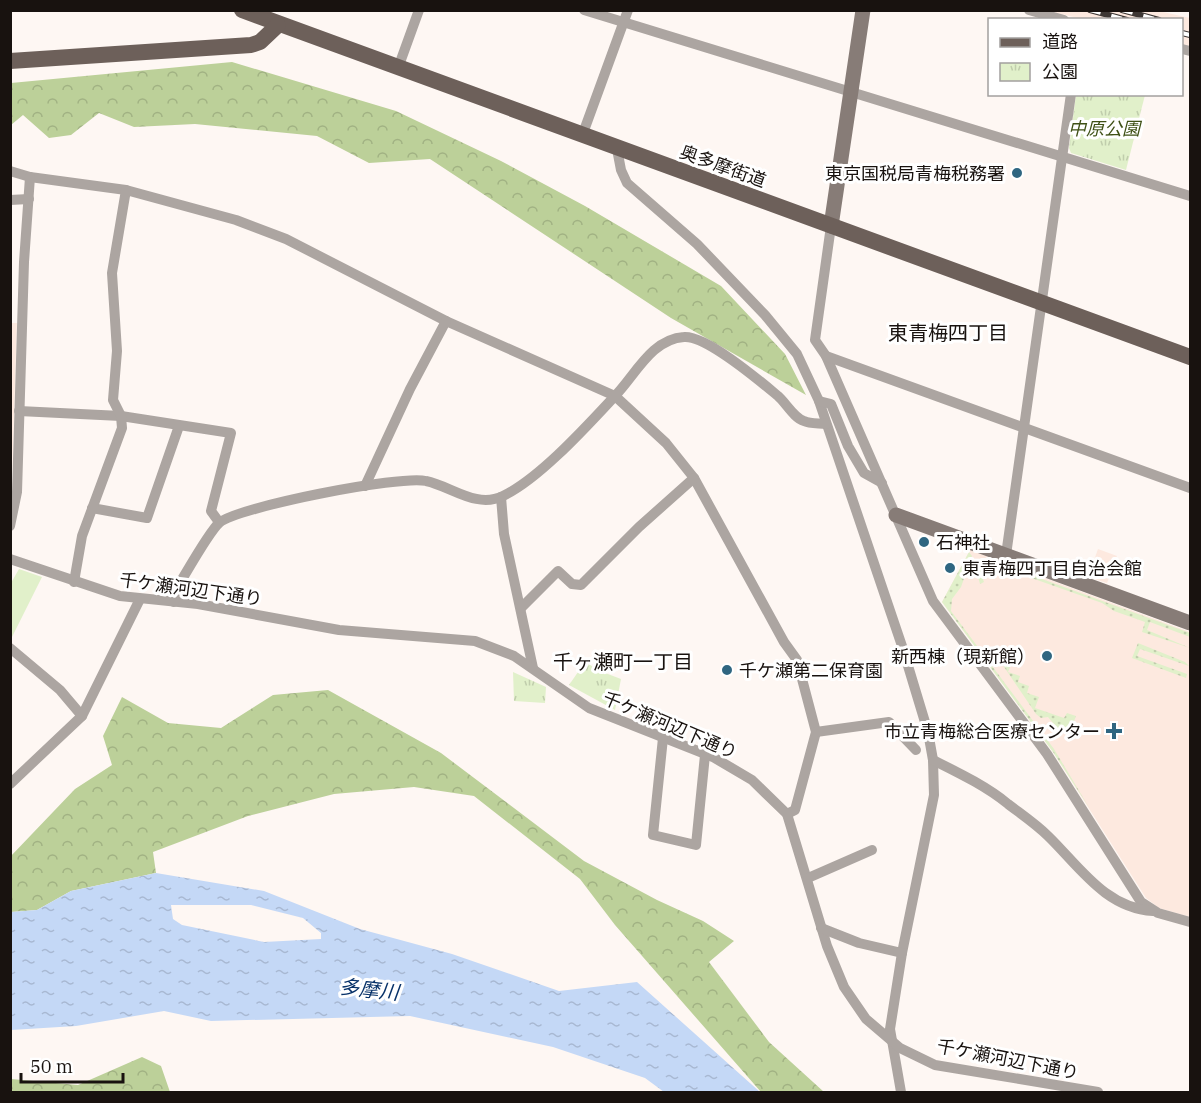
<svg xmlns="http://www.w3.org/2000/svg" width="1201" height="1103" font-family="'IBM Plex Serif','Noto Sans JP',serif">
  <defs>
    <pattern id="grass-dots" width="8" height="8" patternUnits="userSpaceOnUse" patternTransform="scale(1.5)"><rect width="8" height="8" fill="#e1f0ca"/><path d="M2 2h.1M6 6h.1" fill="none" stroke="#c0cdac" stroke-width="1.8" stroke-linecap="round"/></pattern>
    <pattern id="forest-crowns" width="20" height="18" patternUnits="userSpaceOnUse" patternTransform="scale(1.5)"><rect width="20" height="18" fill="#bcd099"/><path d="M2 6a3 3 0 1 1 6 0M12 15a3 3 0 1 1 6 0" fill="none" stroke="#a1b283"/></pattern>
    <pattern id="park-tufts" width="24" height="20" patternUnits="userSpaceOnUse" patternTransform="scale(1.5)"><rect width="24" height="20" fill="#e1f0ca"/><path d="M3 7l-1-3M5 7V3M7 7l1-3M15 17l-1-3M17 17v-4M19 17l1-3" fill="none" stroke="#c0cdac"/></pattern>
    <pattern id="water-ripples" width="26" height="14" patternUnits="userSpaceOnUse" patternTransform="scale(1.5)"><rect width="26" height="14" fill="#c4d8f6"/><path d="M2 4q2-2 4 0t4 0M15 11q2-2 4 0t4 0" fill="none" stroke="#a8b8d2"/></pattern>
  </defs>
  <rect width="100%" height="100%" fill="#fef7f3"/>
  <g fill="#fde9df">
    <path d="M1154 10 1190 18V47L1182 44V20L1082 19 1048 11Z"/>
    <path d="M10 323H17L11 505Z"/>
    <path d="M1098 549 1117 556 1107 583 1088 577Z"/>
    <path d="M970 550 1190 632V917L1159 908 1146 898 1053 752 942 602Z"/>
  </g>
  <g fill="url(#grass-dots)">
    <path d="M969 552 972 556 961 587 952 599 951 611 1054 749 1090 809 1053 752 942 602Z"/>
    <path d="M987 559 1190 633V637L1150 622 1147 630 1190 648 1142 632 1145 622 1114 611 1102 603 998 566 987 565 982 577 984 582 980 584 977 573 982 560Z"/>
    <path d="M1138 643 1185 662 1189 666 1140 649 1137 656 1187 674 1186 678 1132 658Z"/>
    <path d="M1000 661 1011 665 1008 672 1020 676 1018 682 1029 686 1027 693 1039 697 1035 708 1064 718 1067 713 1076 716 1071 729 1062 726 1060 731 1048 717 1041 718 1036 714Z"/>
  </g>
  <g fill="url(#forest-crowns)">
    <path d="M232 62 396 111 501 161 585 206 721 286 785 354 806 395 671 318 430 159 369 163 317 136 195 124 134 127 99 113 71 135 49 138 23 115 11 125V83Z"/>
    <path d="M328 690 441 753 584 861 657 900 703 921 734 941 709 962 769 1042 824 1092H761L615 925 580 879 474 796 414 787 334 794 248 816 153 852 156 873 71 891 37 910 11 912 10 857 75 789 112 765 103 736 122 697 168 723 221 728 273 695Z"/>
    <path d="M142 1057 161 1066 170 1092H11V1079L78 1085Z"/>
  </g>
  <g fill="url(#park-tufts)">
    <path d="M1076 95H1145L1126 170 1071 153 1069 148Z"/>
    <path d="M585 662 600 671 621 679 615 710 569 685Z"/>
    <path d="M513 672 546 687 545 703 514 701Z"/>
  </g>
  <path fill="#e1f0ca" d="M19 569 42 577 11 639V583Z"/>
  <path fill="url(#water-ripples)" fill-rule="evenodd" d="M156 873 264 891 360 929 452 954 559 991 637 982 760 1092H664L645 1078 553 1047 410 1016 211 1021 164 1011 76 1026 11 1030V912L37 910 71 891ZM171 905H251L303 918 321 933V939L264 942 182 925 173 919Z"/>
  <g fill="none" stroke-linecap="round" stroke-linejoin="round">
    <g stroke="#aca5a1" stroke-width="10">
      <path d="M584 10 1190 196"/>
      <path d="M1029 10 1064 20"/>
      <path d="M1182 49 1190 51"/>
      <path d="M398 68 419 10"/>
      <path d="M582 136 628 10"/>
      <path d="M617 149 621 170 627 183 697 244 765 315 797 354 819 401 902 646 928 732 933 760 934 795 902 953 890 1029 901 1092"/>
      <path d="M10 171 30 177 126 190 236 220 286 239 446 321 615 396 666 443 694 478 784 642 797 660 816 732 795 810 787 814"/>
      <path d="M10 200 29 199"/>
      <path d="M831 226 815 340 826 356 933 601 1047 754 1141 902 1158 913 1190 922"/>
      <path d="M826 356 1190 488"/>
      <path d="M819 401 831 404 848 446 864 473 882 483"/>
      <path d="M19 411 121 416 231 433 211 511 219 522"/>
      <path d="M365 486 410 389 446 321"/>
      <path d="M501 497 504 534 533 668"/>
      <path d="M92 508 147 518 179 426"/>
      <path d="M10 526 17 492 24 262 30 177"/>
      <path d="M1006 555 1071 94"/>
      <path d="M10 559 120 596 198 604 339 630 475 641 514 656 589 708 713 757 752 780 787 814 827 946 844 987 866 1019 900 1048 935 1065 1098 1092"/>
      <path d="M74 582 82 536 122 428 121 416 113 400 117 351 112 273 126 190"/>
      <path d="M174 602 175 591C184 577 208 533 219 523 237 507 400 475 426 481 451 486 476 509 503 496 539 479 586 427 614 397 635 376 651 339 684 337 706 335 760 381 778 396 786 403 794 418 804 421 810 424 819 423 826 424"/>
      <path d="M521 608 558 571 572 584 581 585 639 527 694 478"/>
      <path d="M10 648 60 690 82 716"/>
      <path d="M816 732 889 722 916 750"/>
      <path d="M663 738 653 835 696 845 705 755"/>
      <path d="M933 760C959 773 986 786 1008 804 1021 814 1036 824 1048 836 1079 866 1105 908 1153 911"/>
      <path d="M10 784 82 716 140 599"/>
      <path d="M808 878 872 850"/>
      <path d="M821 928 859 943 902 953"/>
    </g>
    <g stroke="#877c77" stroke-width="15">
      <path d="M831 226 863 10"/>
      <path d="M896 515 1190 623"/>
    </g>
    <g stroke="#6d605a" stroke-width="16">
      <path d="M242 10 1190 357"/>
      <path d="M10 61 251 45 260 42 278 25"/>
    </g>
    <defs>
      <g id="rail">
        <path d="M1090 10 1127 20"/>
        <path d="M1122 10 1159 20"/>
        <path d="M1182 33 1190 35"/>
      </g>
    </defs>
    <use href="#rail" stroke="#3d3734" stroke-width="6"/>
    <use href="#rail" stroke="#fff" stroke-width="4" stroke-dasharray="11" stroke-linecap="butt"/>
  </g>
  <g fill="#2f6681" stroke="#fff" stroke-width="2">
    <circle cx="1017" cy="173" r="6"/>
    <circle cx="924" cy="542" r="6"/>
    <circle cx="950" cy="568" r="6"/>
    <circle cx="1047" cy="656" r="6"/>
    <circle cx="727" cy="670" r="6"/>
    <path d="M1111 722h6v6h6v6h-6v6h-6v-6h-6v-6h6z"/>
  </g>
  <g text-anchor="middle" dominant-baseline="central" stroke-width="6" stroke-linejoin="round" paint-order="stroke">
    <g font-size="18" font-style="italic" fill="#3f5116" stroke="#fff">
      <text x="1104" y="128">中原公園</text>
    </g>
    <g font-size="18" fill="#18120f" stroke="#fff">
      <text transform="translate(723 166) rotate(20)">奥多摩街道</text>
      <text transform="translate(191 589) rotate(8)">千ケ瀬河辺下通り</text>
      <text transform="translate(670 725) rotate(23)">千ケ瀬河辺下通り</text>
      <text transform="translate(1008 1059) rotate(11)">千ケ瀬河辺下通り</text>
    </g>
    <g font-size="18" fill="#18120f" stroke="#fff" text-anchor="end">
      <text x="1005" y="173">東京国税局青梅税務署</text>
      <text x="936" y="542" text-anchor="start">石神社</text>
      <text x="962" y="568" text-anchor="start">東青梅四丁目自治会館</text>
      <text x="1035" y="656">新西棟（現新館）</text>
      <text x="739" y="670" text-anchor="start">千ケ瀬第二保育園</text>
      <text x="1100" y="731">市立青梅総合医療センター</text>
    </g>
    <g font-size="20" fill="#18120f" stroke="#fff">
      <text x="948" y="332">東青梅四丁目</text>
      <text x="623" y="661">千ヶ瀬町一丁目</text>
    </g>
    <g font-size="20" font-style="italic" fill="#083269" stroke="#fff">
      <text transform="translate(369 989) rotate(6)">多摩川</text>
    </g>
  </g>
  <rect width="1201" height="1103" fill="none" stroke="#18120f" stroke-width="24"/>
  <rect x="988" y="18" width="195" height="78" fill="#ffffff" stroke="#a3a09f" stroke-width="1.5"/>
  <rect x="1000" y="38" width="30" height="9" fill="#6d605a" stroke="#a3a09f" stroke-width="1.5"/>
  <text x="1042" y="48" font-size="18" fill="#18120f">道路</text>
  <rect x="1000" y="63" width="30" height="18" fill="url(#park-tufts)" stroke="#a3a09f" stroke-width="1.5"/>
  <text x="1042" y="78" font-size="18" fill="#18120f">公園</text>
  <path d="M21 1073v9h102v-9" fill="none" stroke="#18120f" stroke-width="3"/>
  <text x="30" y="1073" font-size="18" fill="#18120f" stroke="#ffffff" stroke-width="4.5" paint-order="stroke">50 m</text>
</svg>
